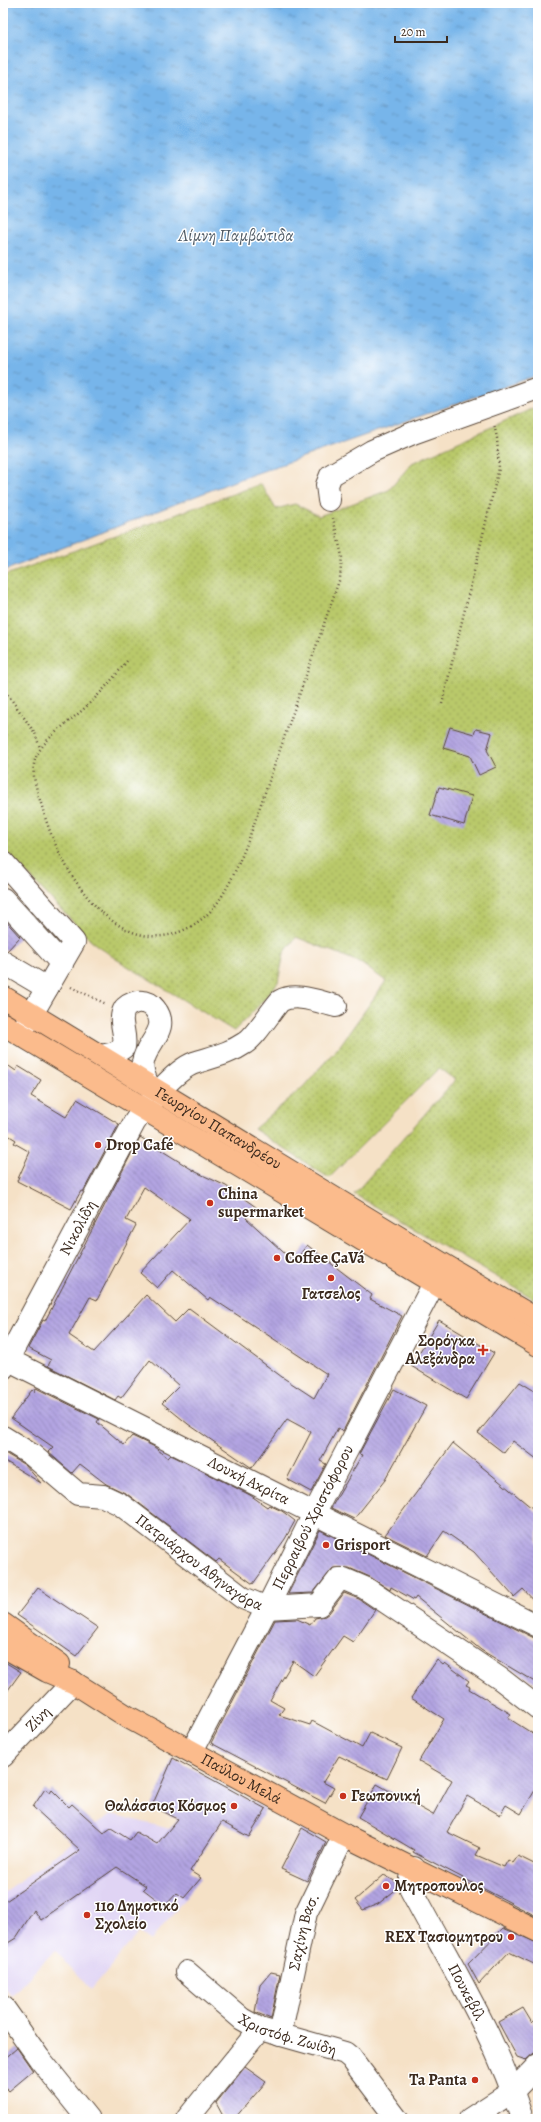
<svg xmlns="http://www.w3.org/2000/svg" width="541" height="2122" font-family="Alegreya,serif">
  <defs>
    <pattern id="grass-dots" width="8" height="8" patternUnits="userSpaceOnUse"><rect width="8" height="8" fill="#b9c96b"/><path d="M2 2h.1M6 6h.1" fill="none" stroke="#98a357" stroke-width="1.8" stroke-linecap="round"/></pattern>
    <pattern id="water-ripples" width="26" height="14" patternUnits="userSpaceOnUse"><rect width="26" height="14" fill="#77b5ea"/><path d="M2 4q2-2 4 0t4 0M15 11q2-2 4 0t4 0" fill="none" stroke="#6393bd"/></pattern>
    <pattern id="building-back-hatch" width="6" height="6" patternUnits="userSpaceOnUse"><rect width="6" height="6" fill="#b2a4e2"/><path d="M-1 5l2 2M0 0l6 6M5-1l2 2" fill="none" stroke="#9286b7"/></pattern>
  </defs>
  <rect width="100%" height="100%" fill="#fff"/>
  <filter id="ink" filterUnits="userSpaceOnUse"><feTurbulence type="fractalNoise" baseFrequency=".025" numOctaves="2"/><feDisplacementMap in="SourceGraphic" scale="8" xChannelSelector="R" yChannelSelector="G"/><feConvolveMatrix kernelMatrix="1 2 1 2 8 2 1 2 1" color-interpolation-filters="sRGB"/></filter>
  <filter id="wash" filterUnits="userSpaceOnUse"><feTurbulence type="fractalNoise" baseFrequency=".012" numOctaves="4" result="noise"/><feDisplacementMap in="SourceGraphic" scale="16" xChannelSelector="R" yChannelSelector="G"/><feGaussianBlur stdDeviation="0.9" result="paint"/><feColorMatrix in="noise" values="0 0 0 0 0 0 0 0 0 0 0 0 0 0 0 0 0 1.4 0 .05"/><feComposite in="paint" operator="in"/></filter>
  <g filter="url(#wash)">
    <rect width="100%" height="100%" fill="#f5e1c6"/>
    <path fill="#e0d4f4" d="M111 1814 182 1832 190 1871 201 1878 151 1941 139 1932 91 1990 55 1950 11 1996 3 1984V1893Z"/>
    <path fill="url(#grass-dots)" stroke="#7a7a44" d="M538 406V1301L354 1194 455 1080 439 1068 329 1178 254 1129 303 1087 341 1044 386 981 359 962 296 937 284 953 278 982 266 998 234 1031 116 959 91 941 3 848V576L261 484 276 509 295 504 319 516 389 490 412 463Z"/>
    <path fill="url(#water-ripples)" stroke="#597084" d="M3 3H538V375L237 480 3 571Z"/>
    <g id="blocks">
      <g fill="url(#building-back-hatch)" fill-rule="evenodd">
        <path d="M450 727 474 734 476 729 492 733 487 750 496 767 479 775 470 756 443 748Z"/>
        <path d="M439 787 472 796 464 825 430 815Z"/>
        <path d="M3 918 20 937 7 951 3 950Z"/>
        <path d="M3 1062 16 1071 18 1066 41 1080 31 1096 66 1117 77 1099 119 1124 83 1192 81 1191 71 1209 17 1181 30 1152 14 1143 16 1140 3 1132Z"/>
        <path d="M140 1137 196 1172 226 1186 256 1207 246 1218 294 1262 307 1245 372 1295 370 1299 402 1316 343 1431 338 1428 320 1461 326 1464 311 1492 287 1479 311 1432 287 1419 252 1468 188 1424 162 1403 179 1386 150 1360 121 1398 118 1396 115 1400 48 1366 51 1360 28 1348 43 1320 45 1321ZM144 1187 190 1219 140 1273 157 1288 173 1270 208 1300 210 1297 327 1374 314 1398 282 1377 189 1308 175 1322 146 1295 94 1352 69 1335 90 1297 97 1300 136 1225 126 1220Z"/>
        <path d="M439 1320 494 1353 466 1399 411 1366Z"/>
        <path d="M520 1382 538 1393V1460L513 1441 504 1453 478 1433Z"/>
        <path d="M36 1388 99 1419 97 1422 124 1445 132 1436 153 1446 168 1458 171 1455 250 1495 267 1507 269 1505 282 1511 295 1521 285 1539 253 1584 219 1559 216 1562 127 1494 106 1484 80 1464 72 1473 48 1452 53 1447 11 1418 32 1390 34 1392Z"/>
        <path d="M394 1389 426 1406 385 1480 354 1519 331 1508 362 1455 359 1454Z"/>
        <path d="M453 1443 538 1513V1605L523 1589 514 1597 474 1552 444 1531 427 1556 385 1535Z"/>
        <path d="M3 1452 25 1465 41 1483 3 1460Z"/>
        <path d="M320 1530 538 1640V1684L481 1650 416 1597 414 1600 391 1587 390 1590 370 1577 349 1568H333L313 1593 288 1594Z"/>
        <path d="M38 1588 98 1628 76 1656 17 1615Z"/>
        <path d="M344 1593 359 1599 375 1610 353 1642 343 1636 314 1676 293 1661 270 1700 284 1708 279 1715 310 1725 312 1721 362 1748 370 1733 402 1748 387 1779 339 1756 323 1782 334 1788 325 1803 211 1743 275 1620 297 1619 310 1625 315 1618 325 1616 329 1613Z"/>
        <path d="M437 1660 443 1665 445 1663 469 1681 466 1685 470 1687 469 1689 511 1714 508 1718 538 1737V1785L521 1814 506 1805 500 1815 467 1796 447 1832 480 1848 476 1855 504 1867 508 1860 513 1863 518 1856 538 1866V1917L413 1852 414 1850 358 1817 377 1784 433 1815 452 1780 419 1761 444 1719 411 1698Z"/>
        <path d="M3 1661 21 1672 3 1697Z"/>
        <path d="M173 1758 266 1809 249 1837 222 1822 190 1871 201 1878 184 1898 177 1893 165 1906 143 1889 146 1886 117 1867 41 1920 34 1910 16 1938 3 1946V1903L80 1850 33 1807 45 1789 50 1793 52 1790 69 1807 72 1804 104 1833 111 1828 130 1840 136 1832 157 1844 178 1819 152 1806Z"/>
        <path d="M302 1828 326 1842 307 1881 281 1869Z"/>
        <path d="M384 1875 398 1883V1888L378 1904 363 1910 355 1900Z"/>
        <path d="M503 1928 538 1943V1966L509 1952 479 1984 468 1964Z"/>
        <path d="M271 1972 280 1974 271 2019 255 2012 260 1985Z"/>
        <path d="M523 2008 532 2023 538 2017V2053H534L526 2060 517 2057 498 2022Z"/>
        <path d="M17 2048 33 2071 9 2091 3 2085V2060Z"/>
        <path d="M245 2067 266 2082 234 2119H229L223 2116 216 2103Z"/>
      </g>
    </g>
  </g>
  <g filter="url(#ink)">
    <use href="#blocks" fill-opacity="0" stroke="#574537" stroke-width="1"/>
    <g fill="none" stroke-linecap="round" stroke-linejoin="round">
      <defs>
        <g id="minor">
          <path d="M329 500 327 485 331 475 372 451 413 433 538 388"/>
          <path d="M3 862 74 942 22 1031"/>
          <path d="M3 899 62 964"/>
          <path d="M3 962 47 988"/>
          <path d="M101 1056 115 1053 124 1047C127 1033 117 1021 125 1008 130 1004 135 1001 142 1002 147 1002 152 1005 155 1009 171 1029 146 1043 143 1062 141 1071 145 1077 148 1085"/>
          <path id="s1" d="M3 1357 538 1626"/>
          <path id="s2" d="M3 1368 134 1123C145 1106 175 1070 194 1063 212 1057 229 1054 245 1043 255 1037 271 1011 280 1001 296 992 319 1002 336 1006"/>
          <path id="s3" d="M3 1437 32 1455 78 1494 103 1496 120 1504 243 1598 267 1608 319 1605 339 1579H344L365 1588 502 1680 538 1708"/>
          <path id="s4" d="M192 1751 267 1608 319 1504 443 1266"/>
          <path id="s5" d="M3 1756 73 1682"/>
          <path id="s6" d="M414 1868 410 1879 411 1890C450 1964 497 2038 522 2119"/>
          <path id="s7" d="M187 1972 242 2019 260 2029 345 2053 351 2058 397 2119"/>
          <path d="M3 2007 39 2058 88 2119"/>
          <path id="s8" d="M280 2035 306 1913 344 1835"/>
          <path d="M187 2119 260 2029"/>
          <path d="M470 2119 513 2091 538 2065"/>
        </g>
        <g id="major">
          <path id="s9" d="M3 997 444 1265 538 1320"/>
          <path d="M3 1024 538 1345"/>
          <path d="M3 1624 59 1664"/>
          <path id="s10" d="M3 1646 47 1671 73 1682 128 1717 344 1835 538 1931"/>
        </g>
      </defs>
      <use href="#minor" stroke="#574537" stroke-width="24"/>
      <use href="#major" stroke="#574537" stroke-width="24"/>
      <g stroke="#574537" stroke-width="2.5" stroke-dasharray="1 3" stroke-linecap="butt">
        <path d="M127 661C115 676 103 691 89 704 73 720 41 739 35 760 30 774 39 796 43 810 57 862 107 952 173 934 188 930 205 919 215 906 229 888 238 865 247 844L340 578 342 556 333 518"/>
        <path d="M3 688 35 733 40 748"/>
        <path d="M442 704 499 468 497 438 494 424"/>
        <path d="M71 987 106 1004"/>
      </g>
      <use href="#minor" stroke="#fff" stroke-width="22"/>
      <use href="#major" stroke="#fbbb8c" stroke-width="22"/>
    </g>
  </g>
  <g fill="#c8321e" stroke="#fff" stroke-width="1.5">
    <circle cx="98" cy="1145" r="4"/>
    <circle cx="210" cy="1203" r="4"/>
    <circle cx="277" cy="1258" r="4"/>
    <circle cx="331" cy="1278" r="4"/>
    <path d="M481 1344h4v4h4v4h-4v4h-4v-4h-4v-4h4z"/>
    <circle cx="326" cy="1545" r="4"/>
    <circle cx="343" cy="1796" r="4"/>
    <circle cx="234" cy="1806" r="4"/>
    <circle cx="386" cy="1886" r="4"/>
    <circle cx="87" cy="1915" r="4"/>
    <circle cx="511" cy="1937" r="4"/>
    <circle cx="475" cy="2080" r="4"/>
  </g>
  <g text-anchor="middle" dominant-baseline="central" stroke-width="3" stroke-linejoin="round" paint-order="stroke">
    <g font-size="16" fill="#3b2a1e" stroke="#fff">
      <text stroke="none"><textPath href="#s9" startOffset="252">Γεωργίου Παπανδρέου</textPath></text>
      <text stroke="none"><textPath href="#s2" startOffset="159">Νικολίδη</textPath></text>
      <text stroke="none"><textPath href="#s1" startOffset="275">Λουκή Ακρίτα</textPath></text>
      <text stroke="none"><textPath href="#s4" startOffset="263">Περραιβού Χριστόφορου</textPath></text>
      <text stroke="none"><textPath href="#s3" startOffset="237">Πατριάρχου Αθηναγόρα</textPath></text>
      <text stroke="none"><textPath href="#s5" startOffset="51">Ζίνη</textPath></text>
      <text stroke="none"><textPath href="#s10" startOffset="273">Παύλου Μελά</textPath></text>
      <text stroke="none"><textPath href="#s8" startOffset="106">Σαχίνη Βασ.</textPath></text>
      <text stroke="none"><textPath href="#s6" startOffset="139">Πουκεβίλ</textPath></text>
      <text stroke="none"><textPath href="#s7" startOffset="121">Χριστόφ. Ζωίδη</textPath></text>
    </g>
    <g font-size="16" font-weight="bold" fill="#3b2a1e" stroke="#fff" text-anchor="start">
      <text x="106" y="1145">Drop Café</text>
      <text x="218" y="1194">China<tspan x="218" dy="18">supermarket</tspan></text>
      <text x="285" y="1258">Coffee ÇaVá</text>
      <text x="331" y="1294" text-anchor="middle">Γατσελος</text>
      <text x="475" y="1341" text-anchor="end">Σορόγκα<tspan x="475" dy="18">Αλεξάνδρα</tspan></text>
      <text x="334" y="1545">Grisport</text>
      <text x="351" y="1796">Γεωπονική</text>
      <text x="226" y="1806" text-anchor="end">Θαλάσσιος Κόσμος</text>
      <text x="394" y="1886">Μητροπουλος</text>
      <text x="95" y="1906">11ο Δημοτικό<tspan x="95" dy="18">Σχολείο</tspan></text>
      <text x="503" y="1937" text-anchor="end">REX Τασιομητρου</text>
      <text x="467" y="2080" text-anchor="end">Ta Panta</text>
    </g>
    <g font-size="17" font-style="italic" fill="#505b65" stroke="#fff">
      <text x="236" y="235">Λίμνη Παμβώτιδα</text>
    </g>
  </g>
  <rect width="541" height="2122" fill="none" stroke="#fff" stroke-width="16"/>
  <path d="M395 36v6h52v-6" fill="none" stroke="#3b2a1e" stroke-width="2"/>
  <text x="401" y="36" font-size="12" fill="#3b2a1e" stroke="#ffffff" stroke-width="3" paint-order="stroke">20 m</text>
</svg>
